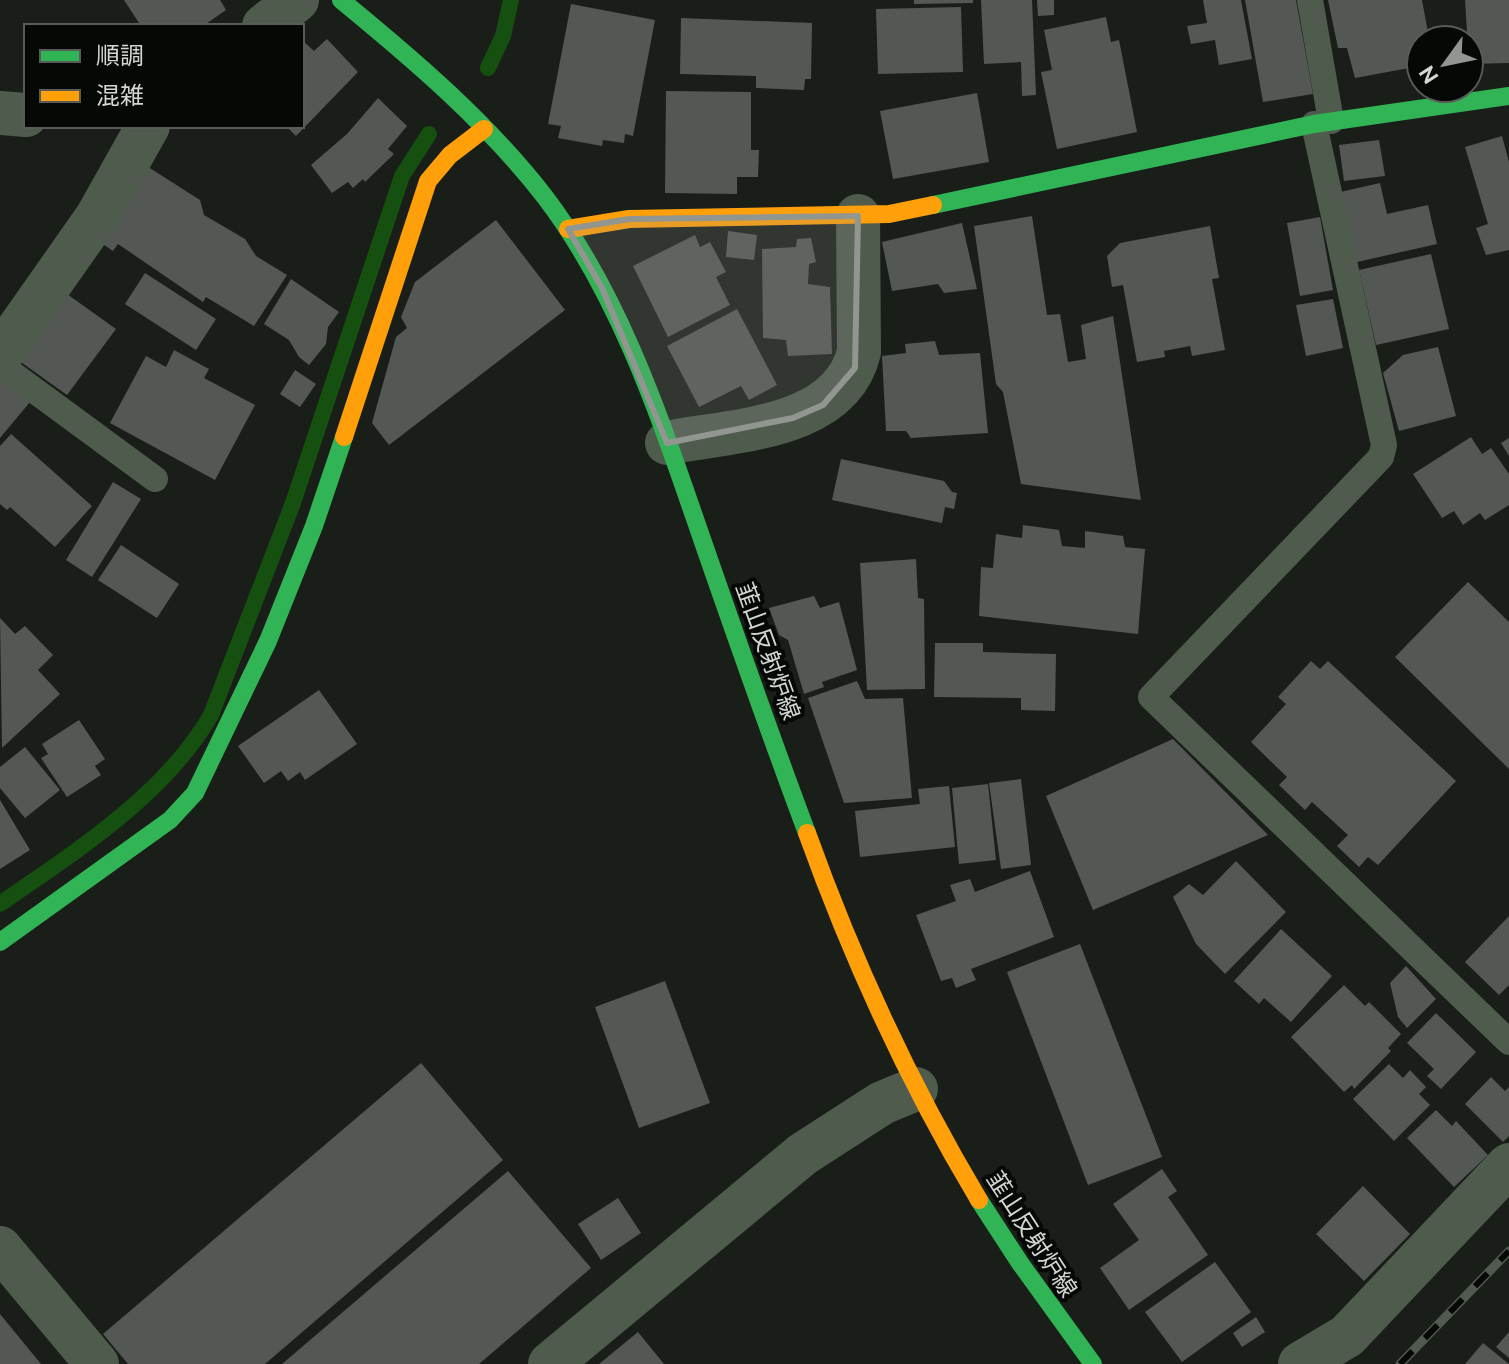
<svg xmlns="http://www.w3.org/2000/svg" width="1509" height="1364" font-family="Ubuntu,'Noto Sans JP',sans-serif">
  <rect width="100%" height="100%" fill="#1a1e19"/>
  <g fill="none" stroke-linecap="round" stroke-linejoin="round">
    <g stroke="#155011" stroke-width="16">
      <path d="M488 68 503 36 511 0"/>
      <path d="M0 904C76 851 164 796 211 715L293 503 402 176 429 134"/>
    </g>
  </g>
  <g fill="#545854">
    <path d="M124 0H220L226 10 203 26H141Z"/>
    <path d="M914 0H973V3L914 4Z"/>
    <path d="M981 0H1032L1036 95 1022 96 1021 62 984 64Z"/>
    <path d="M1037 0H1054V15L1038 16Z"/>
    <path d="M1203 0H1241L1252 59 1219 65 1215 40 1191 44 1187 26 1207 23Z"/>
    <path d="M1245 0H1296L1313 94 1263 102Z"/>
    <path d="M1328 0H1422L1429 38 1416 46 1420 66 1355 78 1347 48H1338Z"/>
    <path d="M1465 0H1509V63L1469 64Z"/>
    <path d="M571 4 655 20 633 136 625 134 624 143 603 140 602 146 558 138 561 126 548 124Z"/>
    <path d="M961 7 963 72 878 74 876 9Z"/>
    <path d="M1106 17 1111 42 1119 40 1137 132 1057 149 1041 72 1052 70 1044 30Z"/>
    <path d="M681 18 812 23 811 79H805L804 90 756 88V76L680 74Z"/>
    <path d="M327 39 358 72 296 136 286 126H302V40L314 51Z"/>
    <path d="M666 91 751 92V150H759L758 177H737V194L665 193Z"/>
    <path d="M977 93 989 162 893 179 880 111Z"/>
    <path d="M378 98 407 126 388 149 394 154 365 182 363 179 353 188 348 182 332 193 311 165 347 134Z"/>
    <path d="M1502 136 1509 162V250L1486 255 1476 228 1488 224 1465 147Z"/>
    <path d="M1379 140 1385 176 1344 181 1339 145Z"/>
    <path d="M145 165 200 200 204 215 245 239 256 256 287 275 254 326 206 297 203 302 118 244 113 251 98 241Z"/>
    <path d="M1380 183 1387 214 1428 205 1437 244 1357 262 1340 192Z"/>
    <path d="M1032 216 1047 315 1060 314 1068 362 1086 359 1081 325 1113 316 1141 500 1021 484 1003 392 996 384 974 226Z"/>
    <path d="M1320 217 1333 290 1300 296 1287 223Z"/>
    <path d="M496 220 565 310 389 445 372 423 396 337 407 328 401 317 415 282Z"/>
    <path d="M962 223 977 289 944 293 938 284 892 291 882 242Z"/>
    <path d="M1210 226 1219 278 1212 279 1225 350 1192 356 1190 346 1164 351 1165 357 1137 362 1123 285 1112 287 1107 256 1120 243Z"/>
    <path d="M728 231 757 235 754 260 726 257Z"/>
    <path d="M695 235 700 247 710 242 726 272 716 277 730 305 668 337 633 266Z"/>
    <path d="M811 238 816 262 809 264 808 284 830 287 832 354 788 356 786 340 763 338 762 249 796 247 797 239Z"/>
    <path d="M1431 254 1449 329 1376 345 1359 270Z"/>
    <path d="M145 273 216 319 196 350 125 304Z"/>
    <path d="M291 279 339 312 328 327 326 344 309 365 299 357 289 340 264 324Z"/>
    <path d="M67 294 116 329 67 395 18 360Z"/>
    <path d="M1333 299 1343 348 1306 356 1296 305Z"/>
    <path d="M737 309 777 385 749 400 741 386 699 407 667 346Z"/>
    <path d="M935 341 939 355 980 353 988 433 911 438 906 431H886L882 356 906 353 905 344Z"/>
    <path d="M1438 347 1456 416 1399 431 1383 373 1403 355Z"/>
    <path d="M174 350 209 369 204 378 255 405 215 480 110 423 146 356 166 367Z"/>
    <path d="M295 370 316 384 300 407 280 394Z"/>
    <path d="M0 379 30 402 0 438Z"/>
    <path d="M11 434 92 506 55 547 10 507 7 510 0 504V446Z"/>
    <path d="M1471 437 1482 454 1491 448 1509 474V505L1485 520 1480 513 1463 525 1454 511 1442 518 1413 474Z"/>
    <path d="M1509 438V456L1501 443Z"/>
    <path d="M841 459 944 481 952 492 957 493 954 509 945 507 942 523 832 500Z"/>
    <path d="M113 482 141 499 92 577 66 560Z"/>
    <path d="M1023 525 1059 530 1062 546 1085 548V531L1123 536 1125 547 1145 549 1138 634 979 616 981 567 993 568 996 534 1022 538Z"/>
    <path d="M121 545 179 584 157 618 98 580Z"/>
    <path d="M916 559 918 598 924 599 925 689 867 690 860 563Z"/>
    <path d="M1468 582 1509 622V769L1395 657Z"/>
    <path d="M814 596 820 608 839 602 857 670 822 682 824 687 804 694 788 640 779 635 769 608Z"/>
    <path d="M0 618 15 634 25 626 53 655 38 670 60 694 2 748Z"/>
    <path d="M935 643H983V652L1056 654 1055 711 1021 710V698L934 697Z"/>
    <path d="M1311 661 1320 669 1328 661 1456 781 1378 865 1368 857 1359 867 1337 846 1348 835 1312 802 1305 810 1279 785 1287 777 1251 742 1286 704 1278 697Z"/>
    <path d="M857 681 865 699 903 698 912 798 844 803 808 698Z"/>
    <path d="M319 690 357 744 305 780 300 772 288 781 281 771 264 783 238 746Z"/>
    <path d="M79 720 105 759 95 766 101 775 67 797 41 758 48 754 42 744Z"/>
    <path d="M1173 739 1268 835 1093 910 1046 796Z"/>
    <path d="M25 747 60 790 25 818 0 788V767Z"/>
    <path d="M1021 779 1031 865 1001 869 989 783Z"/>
    <path d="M988 784 996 860 959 864 952 788Z"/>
    <path d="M949 786 955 847 860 857 855 811 920 804 918 789Z"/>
    <path d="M0 800 30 850 0 869Z"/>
    <path d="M1236 861 1286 912 1225 974 1196 944 1173 897 1189 884 1203 895Z"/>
    <path d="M1030 871 1054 937 971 969 976 980 956 988 952 978 941 981 916 915 956 901 950 885 970 879 975 892Z"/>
    <path d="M1509 916V985L1499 995 1465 962Z"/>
    <path d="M1281 929 1332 976 1291 1022 1264 998 1259 1004 1234 981Z"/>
    <path d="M1080 944 1162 1157 1088 1185 1007 972Z"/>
    <path d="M1406 966 1436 999 1407 1028 1398 1017 1390 983Z"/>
    <path d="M665 981 710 1103 639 1128 595 1007Z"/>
    <path d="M1344 985 1365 1006 1369 1002 1401 1034 1388 1048 1391 1051 1354 1089 1352 1085 1344 1092 1291 1037Z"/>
    <path d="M1436 1013 1476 1052 1441 1089 1427 1076 1434 1069 1407 1043Z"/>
    <path d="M421 1063 503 1160 265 1364H128L103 1334Z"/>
    <path d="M1389 1064 1403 1078 1410 1070 1426 1087 1419 1094 1430 1105 1394 1141 1353 1099Z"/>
    <path d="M1491 1077 1505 1091 1509 1087V1136L1503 1142 1465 1104Z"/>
    <path d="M1436 1110 1452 1126 1456 1121 1488 1155 1454 1187 1407 1138Z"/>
    <path d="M1162 1169 1177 1191 1168 1197 1208 1255 1129 1310 1100 1268 1139 1240 1113 1204Z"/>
    <path d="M508 1171 591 1268 479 1364H282Z"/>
    <path d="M1363 1186 1410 1234 1364 1281 1316 1234Z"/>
    <path d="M618 1198 641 1233 601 1260 578 1224Z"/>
    <path d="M1215 1262 1251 1312 1182 1362 1145 1312Z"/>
    <path d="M0 1314 41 1364H0Z"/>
    <path d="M1256 1317 1265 1332 1242 1347 1233 1333Z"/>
    <path d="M638 1332 664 1364H599Z"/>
    <path d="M1509 1332V1358L1496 1347Z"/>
    <path d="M1483 1343 1509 1364H1465Z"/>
  </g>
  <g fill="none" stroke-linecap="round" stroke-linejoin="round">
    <g stroke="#4f5b4d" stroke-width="26">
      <path d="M1310 0 1331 121"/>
      <path d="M1314 124 1384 445 1381 457 1151 697 1509 1042"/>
      <path d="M0 365 155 479"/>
    </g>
    <g stroke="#4f5b4d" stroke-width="44">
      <path d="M264 26 297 0"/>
      <path d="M0 113 26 115"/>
      <path d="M0 355 97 217 148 126"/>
      <path d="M667 443C732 430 840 430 859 352L858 216"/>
      <path d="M0 1248 97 1364"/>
      <path d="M550 1364 803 1154 882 1103 916 1089"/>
      <path d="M1300 1364 1347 1336 1509 1165"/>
    </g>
    <g stroke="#30b455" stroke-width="18">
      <path d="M341 0C414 60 487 122 545 197 622 298 662 424 703 542 737 640 771 737 807 833"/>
      <path d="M933 205 1314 124 1509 96"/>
      <path d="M0 942 170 820 195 793 268 641 314 526 344 437"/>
      <path d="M979 1200 1020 1263 1093 1364"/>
    </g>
    <g stroke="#ff9f0a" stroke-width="18">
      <path d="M568 229 629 219 889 214 933 205"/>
      <path d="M344 437 428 181 450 155 484 129"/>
      <path d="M807 833C853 961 909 1083 979 1200"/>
    </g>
    <defs>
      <path id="rail" d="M1400 1364 1509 1251"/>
    </defs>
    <use href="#rail" stroke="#515950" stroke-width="9"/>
    <use href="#rail" stroke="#060806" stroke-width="6" stroke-dasharray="18" stroke-linecap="butt"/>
  </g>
  <path fill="#929691" fill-opacity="0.2" stroke="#929691" stroke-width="6" stroke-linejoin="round" d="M858 216 855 368 823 405 793 418 667 443 602 288 568 229 629 219Z"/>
  <g text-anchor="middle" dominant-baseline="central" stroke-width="8" stroke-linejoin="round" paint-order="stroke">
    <g font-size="24" fill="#d3d7d2" stroke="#060806">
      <text transform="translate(768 651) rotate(70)">韮山反射炉線</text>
      <text transform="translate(1032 1234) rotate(57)">韮山反射炉線</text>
    </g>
  </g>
  <rect x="24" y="24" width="280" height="104" fill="#060806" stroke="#585b58" stroke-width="2"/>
  <rect x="40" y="50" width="40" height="12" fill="#30b455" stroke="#585b58" stroke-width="2"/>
  <text x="96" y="64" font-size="24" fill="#d3d7d2">順調</text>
  <rect x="40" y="90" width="40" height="12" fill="#ff9f0a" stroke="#585b58" stroke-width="2"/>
  <text x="96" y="104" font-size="24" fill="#d3d7d2">混雑</text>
  <g transform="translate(1445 64) rotate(237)"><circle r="38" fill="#060806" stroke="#585b58" stroke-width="2"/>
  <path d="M0-6L14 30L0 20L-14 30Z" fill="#929691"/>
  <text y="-12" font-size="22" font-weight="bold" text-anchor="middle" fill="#d3d7d2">N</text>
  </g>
</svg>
